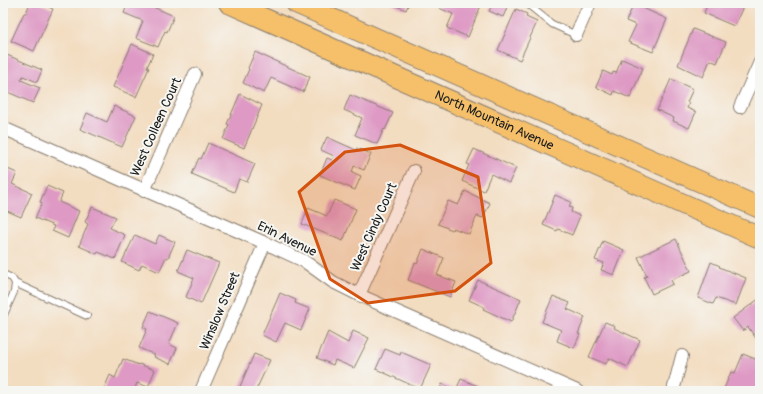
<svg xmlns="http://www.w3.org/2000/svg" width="763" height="394" font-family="Pangolin,sans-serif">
  <rect width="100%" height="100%" fill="#f6f6f2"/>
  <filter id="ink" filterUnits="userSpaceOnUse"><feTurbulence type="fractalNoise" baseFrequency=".025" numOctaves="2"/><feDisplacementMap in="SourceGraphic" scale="8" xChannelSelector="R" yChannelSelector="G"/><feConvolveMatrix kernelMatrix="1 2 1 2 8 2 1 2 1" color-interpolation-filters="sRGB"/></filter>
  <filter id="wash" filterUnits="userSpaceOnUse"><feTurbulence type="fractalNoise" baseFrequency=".012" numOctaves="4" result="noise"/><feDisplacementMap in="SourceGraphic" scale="16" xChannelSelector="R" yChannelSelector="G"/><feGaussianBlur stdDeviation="0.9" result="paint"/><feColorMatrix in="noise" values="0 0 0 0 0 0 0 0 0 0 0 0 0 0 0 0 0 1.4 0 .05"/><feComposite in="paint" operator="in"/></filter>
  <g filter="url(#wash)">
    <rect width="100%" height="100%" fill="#f3ddc1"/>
    <g id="blocks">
      <g fill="#de99c4">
        <path d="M30 3H40L53 9 34 51 11 41 24 13H26Z"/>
        <path d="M128 3H144L174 16 167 32 165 31 158 47 136 38 143 21 124 13Z"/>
        <path d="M389 3H409L406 10Z"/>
        <path d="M441 3H482L468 37 447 28 453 14 439 8Z"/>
        <path d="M493 3H509L503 17 489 11Z"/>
        <path d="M708 3H739L738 5 743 7 734 26 704 13Z"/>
        <path d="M634 4 667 19 653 52 628 42 636 25 626 21Z"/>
        <path d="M516 9 527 14 526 17 537 22 520 60 498 50Z"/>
        <path d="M693 29 726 42 717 63 710 60 703 77 678 65Z"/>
        <path d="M132 44 153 54 147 67 149 68 136 97 113 87Z"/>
        <path d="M255 52 310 77 303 92 271 78 264 93 243 83 249 69 248 68Z"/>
        <path d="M7 55 42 70 37 82 23 76 21 80 40 88 33 103 3 90V63Z"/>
        <path d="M622 59 643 68 630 98 614 91 613 95 596 87 603 71 612 75 613 72 616 73Z"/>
        <path d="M671 79 693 89 687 102 689 103 687 108 696 112 689 128 673 121 674 118 657 110Z"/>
        <path d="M240 94 262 105 244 148 223 139 229 125 227 124Z"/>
        <path d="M350 95 393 113 385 130 384 129 377 144 355 135 362 118 344 110Z"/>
        <path d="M114 106 136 116 122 147 80 129 87 113 107 122Z"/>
        <path d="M327 137 356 150 357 148 371 154 364 170 354 166 352 172 361 176 355 190 320 175 327 158 332 160 334 156 321 150Z"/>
        <path d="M208 143 255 164 247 182 239 179 234 192 192 174 199 158 201 159Z"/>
        <path d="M474 149 516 168 509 183 491 174 484 191 462 181 469 165 467 164Z"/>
        <path d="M3 167 17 173 12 184 32 193 21 217 5 210 7 206 3 204Z"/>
        <path d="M47 186 63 193 59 202 79 211 68 238 52 231 54 226 35 218 42 203 40 202Z"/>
        <path d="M465 191 490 203 483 218 477 216 469 234 453 228 452 230 438 224 448 201 458 205Z"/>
        <path d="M555 195 571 202 569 207 572 208 571 212 580 216 572 235 558 229 557 231 543 225Z"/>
        <path d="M334 200 356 209 343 241 302 224 308 208 327 216Z"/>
        <path d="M92 207 116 217 110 228 125 235 115 259 98 252 97 254 79 246 88 224 85 222Z"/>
        <path d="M135 235 155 244 159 235 175 242 168 258 166 257 159 272 142 264 139 270 122 262Z"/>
        <path d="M676 239 691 271 671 280 673 284 652 294 644 277 647 276 638 257Z"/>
        <path d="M603 241 624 250 614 275 601 270 604 263 595 260Z"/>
        <path d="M423 249 444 258 437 275 456 282 450 297 408 280 415 263 417 264Z"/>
        <path d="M187 250 219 263 201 304 186 297 194 278 178 271Z"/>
        <path d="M711 262 720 266 719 267 746 278 736 305 716 298 713 304 698 298Z"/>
        <path d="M478 280 521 299 511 322 483 309 484 307 469 300Z"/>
        <path d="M280 293 296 300 295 303 310 309 301 330 285 323 276 342 262 335Z"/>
        <path d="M553 296 570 303 567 309 585 317 578 334H580L574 348 557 341 561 330 542 322Z"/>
        <path d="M760 298V344L748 327 743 331 733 318Z"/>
        <path d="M150 311 178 323 169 344 177 348 170 364 154 357 155 355 139 348 147 329 143 327Z"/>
        <path d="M605 322 615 326 614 328 640 340 628 367 609 358 606 364 589 357Z"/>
        <path d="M353 331 369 338 354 368 335 360 333 365 317 358 328 332 348 343Z"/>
        <path d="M385 349 400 355 401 352 431 365 420 389 376 369Z"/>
        <path d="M254 354 270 360 256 390 259 391H238Z"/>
        <path d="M743 354 760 361V391H723L731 372 735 373Z"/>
        <path d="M123 359 139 365V364L155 370 148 387 137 383 134 391H103L110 375 115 378Z"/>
        <path d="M461 379 483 388 482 391H439L442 384 456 390Z"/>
      </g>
    </g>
  </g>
  <g filter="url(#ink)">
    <use href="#blocks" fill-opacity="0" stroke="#887c6e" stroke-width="1"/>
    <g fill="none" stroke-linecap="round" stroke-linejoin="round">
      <defs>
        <g id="lane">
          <path d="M526 3 552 24 576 35"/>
          <path d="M3 274 12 278 15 283 14 292 3 317"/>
          <path d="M15 283 87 316"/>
        </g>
        <g id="street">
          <path d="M576 35 590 3"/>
          <path d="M740 107 760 62"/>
          <path d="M3 128 265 243 304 261 333 282 359 295 577 391"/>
          <path d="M144 191 195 74"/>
          <path d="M359 295 414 171"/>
          <path d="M201 391 265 243"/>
          <path d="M673 391 682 356"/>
        </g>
        <g id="primary">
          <path id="s1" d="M229 3 760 238"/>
          <path d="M296 3 760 208"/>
        </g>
      </defs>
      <use href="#lane" stroke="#887c6e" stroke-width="8"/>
      <use href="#street" stroke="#887c6e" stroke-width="14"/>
      <use href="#primary" stroke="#887c6e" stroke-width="22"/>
      <use href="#lane" stroke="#fff" stroke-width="6"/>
      <use href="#street" stroke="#fff" stroke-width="12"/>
      <use href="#primary" stroke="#f6c06b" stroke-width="20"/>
    </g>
  </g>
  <path fill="#d4530e" fill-opacity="0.2" stroke="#d4530e" stroke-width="3" stroke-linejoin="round" d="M400 145 478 177 491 263 455 291 368 303 330 279 299 192 345 152Z"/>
  <g text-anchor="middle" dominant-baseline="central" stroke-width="4" stroke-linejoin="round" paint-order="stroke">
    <g font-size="13" fill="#1c1c1c" stroke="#f6f6f2">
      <text stroke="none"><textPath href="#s1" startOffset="290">North Mountain Avenue</textPath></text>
      <text transform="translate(156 127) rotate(-66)">West Colleen Court</text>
      <text transform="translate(374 227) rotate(-66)">West Cindy Court</text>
      <text transform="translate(287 239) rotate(26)">Erin Avenue</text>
      <text transform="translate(220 311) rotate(-67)">Winslow Street</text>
    </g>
  </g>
  <rect width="763" height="394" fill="none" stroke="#f6f6f2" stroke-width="16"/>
</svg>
